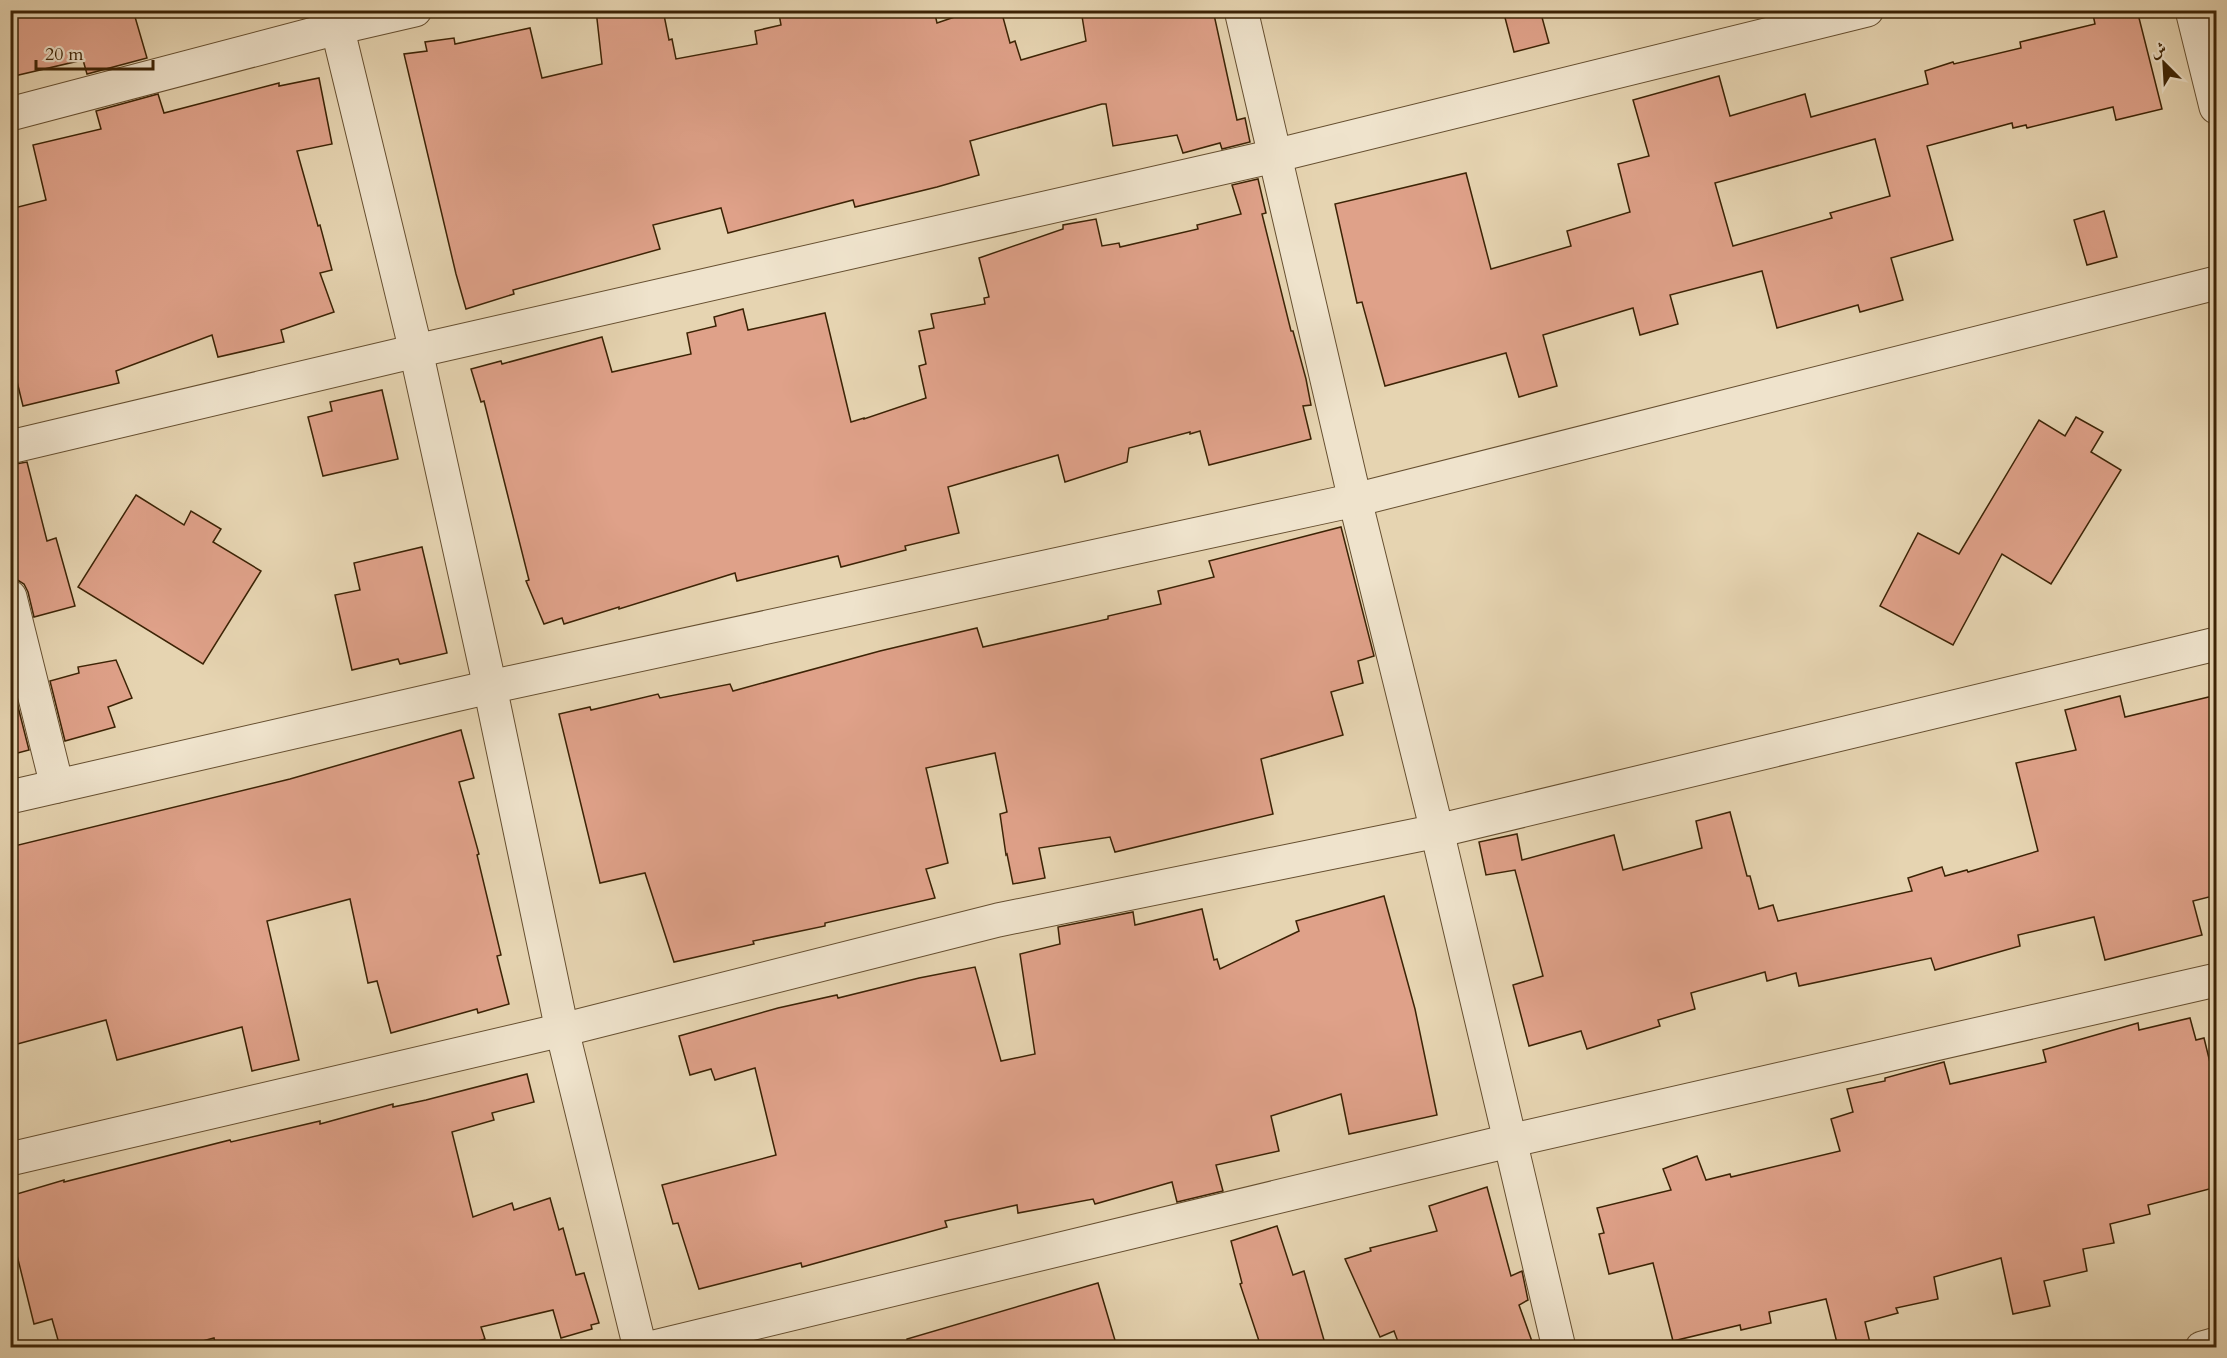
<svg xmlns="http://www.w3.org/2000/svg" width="2227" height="1358" font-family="Cardo,Amiri,serif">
  <rect width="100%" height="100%" fill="#e6d4b1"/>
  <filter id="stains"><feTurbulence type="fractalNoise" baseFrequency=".00333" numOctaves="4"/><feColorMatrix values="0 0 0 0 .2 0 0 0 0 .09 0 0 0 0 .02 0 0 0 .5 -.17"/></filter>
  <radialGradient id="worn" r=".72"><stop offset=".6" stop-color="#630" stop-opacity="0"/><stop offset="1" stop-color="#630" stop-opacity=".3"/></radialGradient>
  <g fill="#dfa189" stroke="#3c2305" stroke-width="1.5" fill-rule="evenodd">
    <path d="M10 10H133L147 58 87 74 83 60 10 77Z"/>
    <path d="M596 10H663L669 40 672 39 676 59 757 44 755 31 781 25 779 14 798 10H934L937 23 975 10H1001L1010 43 1015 41 1021 60 1086 41 1081 10H1213L1237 120 1245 118 1250 142 1222 149 1220 143 1183 153 1177 135 1113 146 1106 104H1102L970 141 979 175 937 187 855 207 853 200 728 233 721 208 653 225 660 249 513 290 514 294 466 309 456 274 404 54 427 51 425 42 454 38 455 44 530 28 542 78 602 64Z"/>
    <path d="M1503 10H1540L1549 43 1514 52Z"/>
    <path d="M2092 10H2137L2162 109 2116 120 2113 107 2027 128 2026 125 2013 128 2012 123 1927 146 1953 240 1891 258 1903 300 1860 312 1858 305 1777 328 1762 271 1670 295 1678 324 1640 335 1633 308 1543 335 1557 386 1519 397 1506 353 1385 386 1362 302 1357 303 1335 204 1466 173 1491 269 1571 246 1567 231 1630 212 1618 164 1649 156 1633 100 1719 76 1730 116 1805 94 1811 117 1928 84 1925 71 1953 62 1954 64 2021 48 2020 42 2095 24ZM1875 139 1890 196 1830 213 1832 218 1733 246 1715 183Z"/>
    <path d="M319 78 332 144 297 151 318 226 320 225 332 270 320 273 334 312 281 330 284 342 218 357 212 335 116 371 119 383 23 406 10 353V209L46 200 33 145 101 129 96 111 158 94 164 113 279 83V86Z"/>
    <path d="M1258 179 1266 213 1262 214 1291 331H1293L1306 379 1311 405 1303 406 1311 439 1209 465 1200 431 1190 434V432L1129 448 1127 462 1065 482 1058 455 948 487 959 533 905 546 906 550 841 567 838 556 737 581 735 573 619 609V607L564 624 562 618 544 624 526 581 529 580 484 401 481 402 471 369 501 361 502 364 602 337 612 372 691 354 687 333 716 326 714 317 743 309 748 330 825 313 851 422 864 418V419L926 398 919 366 926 364 919 331 934 328 931 314 985 304 984 298 989 297 979 258 1063 229V225L1096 219 1102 246 1119 243 1120 247 1198 229 1197 225 1241 214 1232 185Z"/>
    <path d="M2104 211 2117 257 2087 265 2074 220Z"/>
    <path d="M382 390 398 459 323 476 308 417 332 411 330 402Z"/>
    <path d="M2076 417 2103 432 2091 452 2121 470 2051 584 2002 554 1953 645 1880 606 1918 533 1959 554 2039 420 2065 436Z"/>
    <path d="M27 462 47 541 56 538 75 606 34 617 28 592 24 584 16 579H10V465Z"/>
    <path d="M136 495 184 525 191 511 221 529 213 542 261 571 203 664 78 587Z"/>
    <path d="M1341 527 1374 656 1358 661 1363 683 1331 692 1343 735 1261 759 1273 814 1115 852 1110 837 1039 848 1045 878 1013 884 1007 854 1006 855 1000 814 1007 812 995 753 926 768 948 863 926 869 935 898 825 923V926L753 941 754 944 674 962 645 873 600 883 559 714 590 707 591 710 658 694 660 698 730 684 733 691 880 651 977 628 983 647 1108 619V616L1161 604 1158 591 1214 577 1209 561Z"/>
    <path d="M422 547 447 653 400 664 398 659 352 670 335 595 360 590 354 563Z"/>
    <path d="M116 660 132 698 108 707 115 727 65 741 50 681 79 673 78 667Z"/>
    <path d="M14 691 29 750 10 755V692Z"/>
    <path d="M2217 695V895L2193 901 2202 935 2105 960 2094 917 2018 935 2020 946 1935 970 1931 958 1799 986 1796 973 1767 981 1765 972 1691 993 1695 1009 1658 1020 1660 1026 1587 1049 1581 1031 1529 1046 1513 985 1543 976 1515 870 1486 875 1479 842 1517 834 1522 860 1614 835 1623 870 1702 848 1696 821 1730 812 1747 876H1750L1759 909 1773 905 1778 921 1912 891 1908 878 1942 867 1945 876 1967 870 1968 872 2038 851 2016 763 2076 750 2065 710 2120 696 2125 717Z"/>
    <path d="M461 730 474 778 459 782 479 854 477 855 501 955 497 956 509 1004 478 1013 477 1009 391 1033 377 981 368 983 350 899 267 921 299 1060 252 1071 242 1027 117 1060 106 1020 10 1046V847L290 779Z"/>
    <path d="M1384 896 1415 1009 1437 1115 1349 1134 1341 1094 1271 1116 1279 1151 1216 1165 1223 1191 1177 1202 1172 1182 1095 1204 1093 1199 1018 1213 1017 1205 945 1221 947 1227 802 1267 801 1263 699 1289 678 1223 673 1224 662 1185 776 1155 755 1068 715 1080 711 1069 690 1075 679 1036 778 1008 837 995 838 998 919 978 975 967 1001 1061 1035 1054 1020 954 1060 944 1058 927 1133 912 1135 925 1202 909 1214 960 1217 959 1220 969 1299 931 1296 921Z"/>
    <path d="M2190 1018 2196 1040 2204 1038 2217 1091V1187L2148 1205 2150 1214 2110 1224 2114 1243 2083 1249 2087 1271 2044 1281 2050 1306 2013 1314 2001 1258 1934 1277 1938 1299 1896 1308 1898 1313 1865 1322 1871 1347H1838L1826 1299 1769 1312 1771 1323 1741 1330 1740 1325 1673 1341 1653 1263 1609 1274 1599 1234 1604 1233 1597 1208 1671 1190 1663 1169 1697 1156 1706 1180 1730 1174 1731 1177 1840 1151 1831 1119 1853 1112 1847 1089 1885 1081V1078L1944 1062 1950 1084 2046 1062 2043 1050 2138 1023 2139 1030Z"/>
    <path d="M527 1074 534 1102 492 1113 494 1120 452 1132 473 1217 512 1203 514 1210 550 1198 559 1230 563 1228 576 1275 584 1273 599 1323 591 1325 592 1329 561 1338 553 1310 481 1327 485 1339 457 1347H216L214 1338 180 1347H60L52 1319 34 1324 10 1227V1196L64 1180V1182L230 1140 231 1142 320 1121V1124L393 1104V1107L426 1100Z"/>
    <path d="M1487 1187 1511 1276 1522 1271 1528 1300 1519 1305 1534 1347H1400L1394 1331 1380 1337 1345 1259 1371 1251 1370 1248 1437 1231 1429 1206Z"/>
    <path d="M1277 1226 1293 1275 1304 1271 1326 1347H1261L1240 1284 1242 1283 1231 1241Z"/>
    <path d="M1098 1283 1117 1347H908L907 1339Z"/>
  </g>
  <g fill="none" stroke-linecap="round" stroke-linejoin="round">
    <defs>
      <g id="minor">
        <path d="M333 10 416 351 490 687 562 1030 640 1348"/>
        <path d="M1241 10 1355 500 1437 831 1559 1348"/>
        <path d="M2192 10 2216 107"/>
        <path d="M10 114 337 28 415 10"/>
        <path d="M10 447 416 351 1274 156 1867 10"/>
        <path d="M10 597 57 786"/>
        <path d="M10 797 490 687 1355 500 2216 283"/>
        <path d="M10 1159 562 1030 998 920 1437 831 2216 644"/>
        <path d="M650 1348 1509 1141 2216 980"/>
        <path d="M2202 1348 2216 1344"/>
      </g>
    </defs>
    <use href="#minor" stroke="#664f30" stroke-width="35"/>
    <use href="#minor" stroke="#efe3cc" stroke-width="33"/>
  </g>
  <rect width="2227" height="1358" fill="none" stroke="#e6d4b1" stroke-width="36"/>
  <rect x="12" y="12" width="2203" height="1334" fill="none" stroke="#3c2305" stroke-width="3"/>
  <rect x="18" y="18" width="2191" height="1322" fill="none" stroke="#3c2305" stroke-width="1.5"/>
  <g transform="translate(2164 63) rotate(336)" stroke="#efe3cc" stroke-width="4.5" paint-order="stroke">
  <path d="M0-4.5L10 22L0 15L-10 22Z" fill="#3c2305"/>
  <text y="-9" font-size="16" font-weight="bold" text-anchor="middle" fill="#3c2305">ش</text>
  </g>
  <path d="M36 60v9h117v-9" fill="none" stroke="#3c2305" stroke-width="3"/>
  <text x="45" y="60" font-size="18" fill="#3c2305" stroke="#efe3cc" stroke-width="4.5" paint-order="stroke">20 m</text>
  <rect width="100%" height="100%" filter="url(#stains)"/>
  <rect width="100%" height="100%" fill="url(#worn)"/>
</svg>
